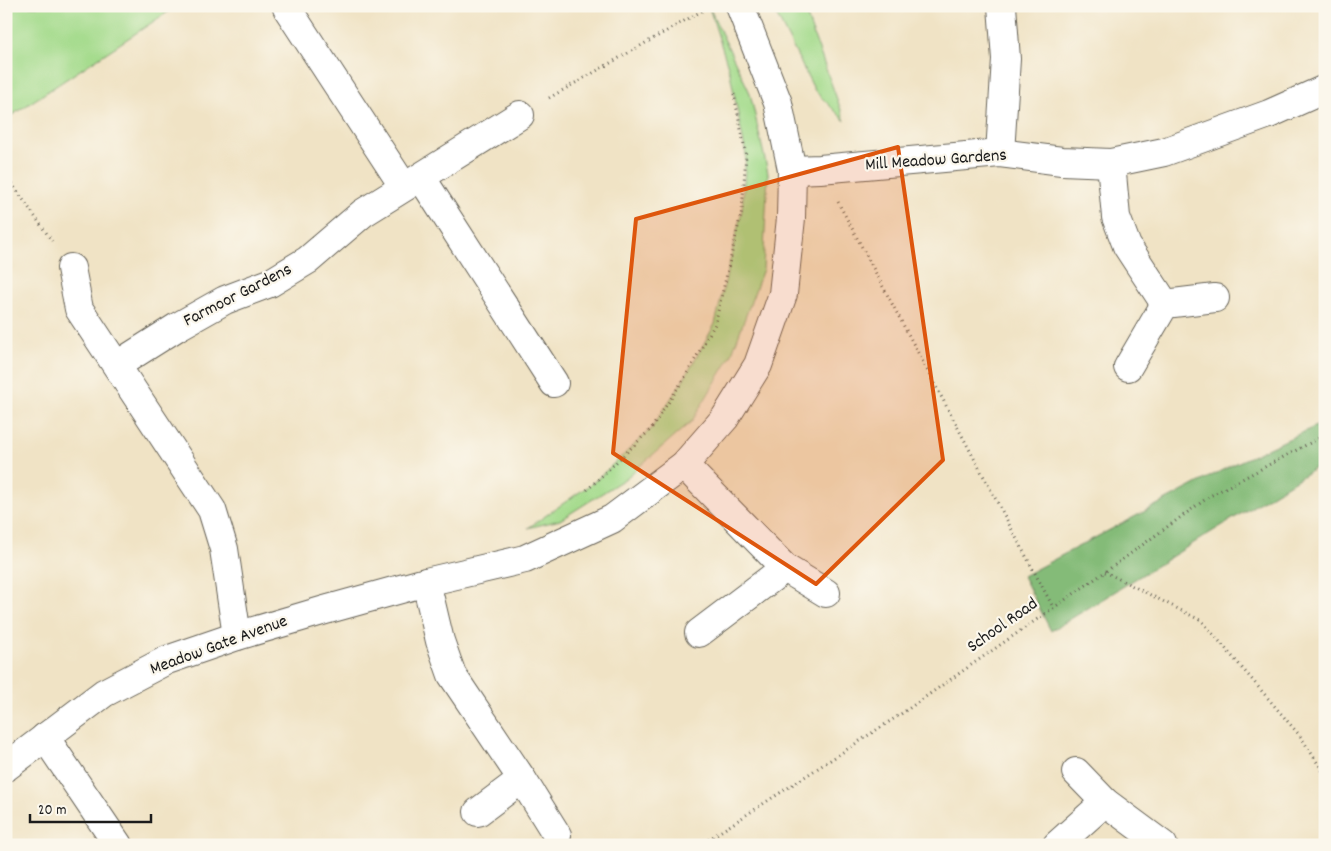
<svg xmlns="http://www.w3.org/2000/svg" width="1331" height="851" font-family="Dekko,sans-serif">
  <rect width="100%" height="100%" fill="#fbf7ec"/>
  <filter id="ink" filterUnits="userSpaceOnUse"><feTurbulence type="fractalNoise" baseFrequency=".02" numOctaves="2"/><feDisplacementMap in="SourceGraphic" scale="10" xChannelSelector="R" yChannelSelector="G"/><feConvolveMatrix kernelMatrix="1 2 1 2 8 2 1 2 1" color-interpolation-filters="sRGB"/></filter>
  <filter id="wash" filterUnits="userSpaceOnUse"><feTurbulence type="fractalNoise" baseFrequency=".0096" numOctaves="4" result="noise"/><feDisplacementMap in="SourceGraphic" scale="20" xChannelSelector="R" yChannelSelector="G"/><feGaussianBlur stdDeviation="1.12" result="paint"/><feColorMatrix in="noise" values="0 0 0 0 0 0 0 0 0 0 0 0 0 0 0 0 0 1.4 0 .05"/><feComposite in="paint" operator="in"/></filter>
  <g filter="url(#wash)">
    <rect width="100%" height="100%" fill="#f0e3c5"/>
    <g fill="#a5db8d" stroke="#607c54">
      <path d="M6 6H177L6 119Z"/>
      <path d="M772 6H803L845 121 815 91Z"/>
      <path d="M709 7 750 93 768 173 763 269 731 356 692 421 626 478 560 520 528 528 594 482 651 429 685 377 715 324 742 210 746 155 730 73Z"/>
    </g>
    <path fill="#84bb78" stroke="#506c4a" d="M1325 422V462L1051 631 1023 576 1230 466Z"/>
  </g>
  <g filter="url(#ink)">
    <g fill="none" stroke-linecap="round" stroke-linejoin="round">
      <defs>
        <g id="minor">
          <path d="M287 8 404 187"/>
          <path d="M1000 153 1006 59 1002 6"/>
          <path d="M1111 163 1116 217 1127 246 1165 304"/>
          <path d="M792 170 820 169 1000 153 1062 161 1111 163 1164 152 1269 114 1325 89"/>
          <path d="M421 177 554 383"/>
          <path d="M71 268 79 309 212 510 224 549 237 636"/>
          <path d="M117 365 177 327 225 300 270 283 308 260 363 213 520 115"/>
          <path d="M1128 367 1165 304 1215 298"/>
          <path d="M684 465 785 568 826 593"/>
          <path d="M426 582 440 641 452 675 522 779 557 835"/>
          <path d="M699 633 785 568"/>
          <path d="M45 737 118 845"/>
          <path d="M6 767 104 693 167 660 237 636 325 610 426 582 525 559 612 519 684 465 725 418 758 365 783 294 791 218 792 170 778 103 740 6"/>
          <path d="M1076 772 1105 802 1163 845"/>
          <path d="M478 812 522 779"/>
          <path d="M1057 845 1105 802"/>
        </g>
      </defs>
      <use href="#minor" stroke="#666257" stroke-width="30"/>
      <g stroke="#666257" stroke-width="3" stroke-dasharray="1 4" stroke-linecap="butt">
        <path d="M549 98 707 8"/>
        <path d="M6 175 52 241"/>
        <path d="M838 202 1053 607"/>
        <path d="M587 490 651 429 685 377 715 324 742 210 746 155 734 94"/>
        <path d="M1105 572 1202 621 1301 737 1325 775"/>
        <path d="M700 845 898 716 1105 572 1210 496 1325 435"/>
      </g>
      <use href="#minor" stroke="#fff" stroke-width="28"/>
    </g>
  </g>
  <path fill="#de560d" fill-opacity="0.2" stroke="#de560d" stroke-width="4" stroke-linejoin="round" d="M898 147 943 460 816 584 613 453 636 219Z"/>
  <g text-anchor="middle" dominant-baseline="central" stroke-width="4.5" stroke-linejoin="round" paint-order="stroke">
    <g font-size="18" fill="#1c1c1c" stroke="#fbf7ec">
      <text transform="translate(936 161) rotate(-4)">Mill Meadow Gardens</text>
      <text transform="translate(238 296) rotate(-27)">Farmoor Gardens</text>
      <text transform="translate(1003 626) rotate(-35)">School Road</text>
      <text transform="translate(219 646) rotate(-20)">Meadow Gate Avenue</text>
    </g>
  </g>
  <rect width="1331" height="851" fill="none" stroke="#fbf7ec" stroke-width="25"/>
  <path d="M30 814v8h121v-8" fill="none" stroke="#1c1c1c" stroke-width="2.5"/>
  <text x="38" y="814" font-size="15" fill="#1c1c1c" stroke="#fbf7ec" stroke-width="4" paint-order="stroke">20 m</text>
</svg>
